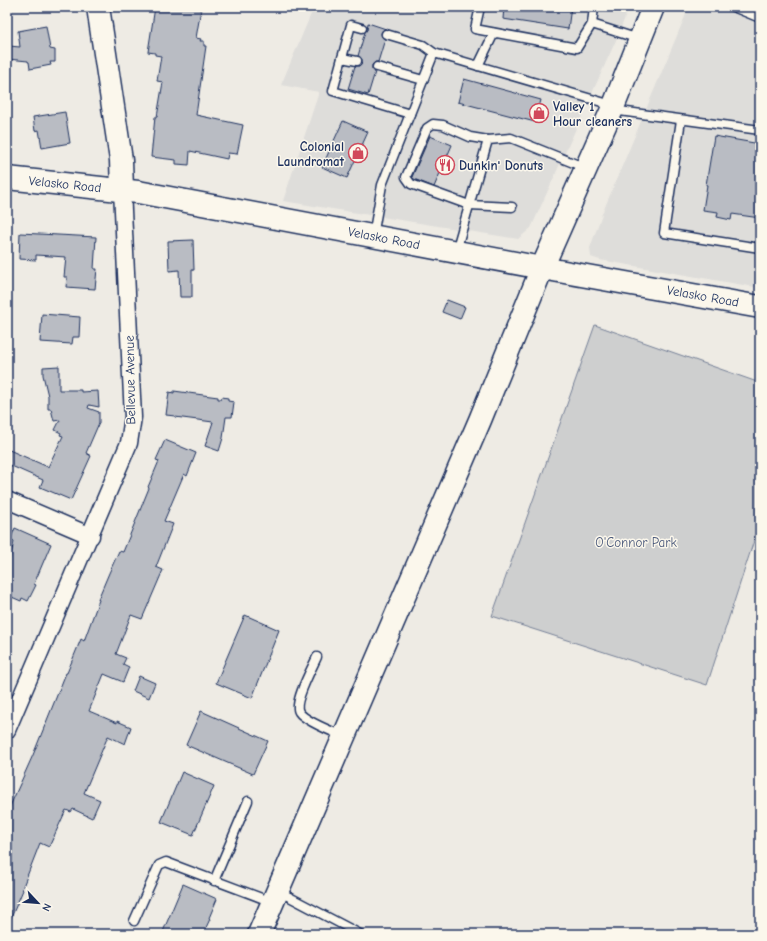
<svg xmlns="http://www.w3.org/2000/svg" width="767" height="941" font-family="'Comic Neue',sans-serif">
  <rect width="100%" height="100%" fill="#eeebe4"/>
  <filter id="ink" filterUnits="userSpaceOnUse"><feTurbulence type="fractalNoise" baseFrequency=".025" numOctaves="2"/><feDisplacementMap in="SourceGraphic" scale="8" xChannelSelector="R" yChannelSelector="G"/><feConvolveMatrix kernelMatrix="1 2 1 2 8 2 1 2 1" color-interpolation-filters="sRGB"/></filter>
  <g filter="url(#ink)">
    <g fill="#deddda">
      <path d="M314 7H629L617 38 531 228 518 239 283 201 319 92 281 85Z"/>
      <path d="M689 7H760V288L600 260 591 257 590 248 602 214Z"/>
    </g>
    <path fill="#cecfcf" stroke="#747f96" d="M595 325 760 383V522L707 685 492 616Z"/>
    <g fill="#b9bcc3" stroke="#1b2f5e">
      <path d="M155 7H200L199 9H201L196 38 201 39 200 41H204V46H206L196 115 243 125 237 154 228 153 227 159 190 151 189 165 176 164V160L151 157 155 117H157L163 82 157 81 161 56 155 55V53L148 52Z"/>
      <path d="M504 7H571L568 29 503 19Z"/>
      <path d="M368 23 386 29 383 30 381 33 382 37 385 39 378 62H375L372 65V69L375 72 368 95 348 89 355 66H359L362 62V59L358 56 365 32 367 30Z"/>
      <path d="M46 26 50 49 55 50V62H50L51 65 30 69 29 62H28V61L8 59 9 46 20 47 18 31Z"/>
      <path d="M464 79 541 100 535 122 458 102Z"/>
      <path d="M65 112 70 143 42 148 39 130 35 131 33 117Z"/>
      <path d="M343 121 368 132 347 178 322 167Z"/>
      <path d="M430 136 452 145 434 187 414 179 412 177Z"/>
      <path d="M714 136 760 144V218L732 214 731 220 717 217 718 212 703 210 707 185H706Z"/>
      <path d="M20 233 96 237 94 269H97L95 289 66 287 67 277H64L66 257 36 255V260L19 259Z"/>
      <path d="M193 240 194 270H192V297H180L179 270 169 271 168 241Z"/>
      <path d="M447 300 465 307 460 319 442 312Z"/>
      <path d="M42 314 80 317 79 337H73L72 344 40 342Z"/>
      <path d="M59 366V390H81V392L98 391 99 407 89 405 88 408 99 412V423L86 453 91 456 71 500 40 487 43 480 7 464V449L48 467 63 436 60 435 61 433 55 430 60 420 54 421 51 409H48V396L43 375V367Z"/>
      <path d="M174 391 218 397V399H221L222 397 228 398V401L234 402 232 417H226L223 438 219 451 205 446 213 422 175 417V416L166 415 169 392 174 393Z"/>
      <path d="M165 440 196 453 187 476 184 474 164 521 173 524 156 567 163 570 142 619 131 615 116 654 126 658 123 664 129 667 123 682 104 674 89 711 117 723V721L131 727 125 744 108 736 84 793 100 800 92 818 73 809 71 812 66 810 49 847 40 843 22 889 23 890 7 927V813L33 755 66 673H67L81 639 84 641 99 600 98 599 109 573 119 551 123 552 149 488 148 487 159 461 156 460Z"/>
      <path d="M15 528 51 544 34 584 36 585 28 601 22 598 21 601 7 595V570L14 542 10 540Z"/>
      <path d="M245 615 279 630 252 698 216 683Z"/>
      <path d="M139 676 155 683 149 698 133 691Z"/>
      <path d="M201 711 268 741 253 774 186 745Z"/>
      <path d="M182 772 214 786 193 835 161 822Z"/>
      <path d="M183 884 217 899 209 918 210 919 203 934H162Z"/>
    </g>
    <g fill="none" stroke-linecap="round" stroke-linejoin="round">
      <defs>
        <g id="lane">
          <path d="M480 7 475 29 577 48 592 24 594 7"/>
          <path d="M733 7 760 18"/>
          <path d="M592 24 639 39"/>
          <path d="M362 28 351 25 333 91 410 114"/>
          <path d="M386 34 423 45 434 53"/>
          <path d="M342 58 357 61"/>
          <path d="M478 66 494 33"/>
          <path d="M377 67 423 80"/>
          <path d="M612 110 760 130"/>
          <path d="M681 120 664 233 760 248"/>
          <path d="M488 140 470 137 443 125 433 124 427 128 406 177 411 184 469 205 512 207"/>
          <path d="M373 236 382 185 434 53 612 105"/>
          <path d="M456 251 488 140 511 138 586 168"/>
          <path d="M317 657C312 668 293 703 299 712 304 720 333 732 343 736"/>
          <path d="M214 881 248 801"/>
          <path d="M278 891 360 934"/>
          <path d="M134 921 159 865 166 862 272 902"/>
        </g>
        <g id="street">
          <path d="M7 500 91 536"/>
          <path d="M7 730 129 443 133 417 122 190"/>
        </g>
        <g id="secondary">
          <path d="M98 7 121 160 122 190"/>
          <path d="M7 178 138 192 542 268 760 307"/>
          <path d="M259 934 480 420 542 268 614 105 653 7"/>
        </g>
      </defs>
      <use href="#lane" stroke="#1b2f5e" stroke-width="11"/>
      <use href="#street" stroke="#1b2f5e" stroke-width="19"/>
      <use href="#secondary" stroke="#1b2f5e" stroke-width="25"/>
      <use href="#lane" stroke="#fbf7ec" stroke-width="8"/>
      <use href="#street" stroke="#fbf7ec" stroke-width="16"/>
      <use href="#secondary" stroke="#fbf7ec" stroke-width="22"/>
    </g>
  </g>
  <defs>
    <symbol id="shop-ring" viewBox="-11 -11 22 22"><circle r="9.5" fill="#fbf7ec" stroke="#d1495b" stroke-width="1.5"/><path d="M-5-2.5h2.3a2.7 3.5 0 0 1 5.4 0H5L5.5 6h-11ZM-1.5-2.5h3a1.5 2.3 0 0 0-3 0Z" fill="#d1495b"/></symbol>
    <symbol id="restaurant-ring" viewBox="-11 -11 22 22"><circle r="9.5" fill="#fbf7ec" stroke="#d1495b" stroke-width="1.5"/><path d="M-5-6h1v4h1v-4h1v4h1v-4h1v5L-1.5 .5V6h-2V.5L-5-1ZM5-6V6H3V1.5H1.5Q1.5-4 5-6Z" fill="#d1495b"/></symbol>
  </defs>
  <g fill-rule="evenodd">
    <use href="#shop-ring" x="528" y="102" width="22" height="22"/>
    <use href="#shop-ring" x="347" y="142" width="22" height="22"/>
    <use href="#restaurant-ring" x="434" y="154" width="22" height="22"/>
  </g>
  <g text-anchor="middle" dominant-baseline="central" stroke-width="3" stroke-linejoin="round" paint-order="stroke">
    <g font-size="13" font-weight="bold" fill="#1b2f5e" stroke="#fbf7ec" text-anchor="start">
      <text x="553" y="106">Valley 1<tspan x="553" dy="15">Hour cleaners</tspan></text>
      <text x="344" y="146" text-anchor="end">Colonial<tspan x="344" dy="15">Laundromat</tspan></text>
      <text x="459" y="165">Dunkin' Donuts</text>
    </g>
    <g font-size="13" fill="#1b2f5e" stroke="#fbf7ec">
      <text transform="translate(65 184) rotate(6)">Velasko Road</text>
      <text transform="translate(384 238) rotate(11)">Velasko Road</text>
      <text transform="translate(703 296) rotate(10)">Velasko Road</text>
      <text transform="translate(130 380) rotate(-91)">Bellevue Avenue</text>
    </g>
    <g font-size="13" fill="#48577a" stroke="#fbf7ec">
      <text x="636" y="542">O'Connor Park</text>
    </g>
  </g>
  <rect width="767" height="941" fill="none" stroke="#fbf7ec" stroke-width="24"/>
  <rect x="12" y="12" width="743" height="917" fill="none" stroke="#1b2f5e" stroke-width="1.5" filter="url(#ink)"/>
  <g transform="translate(38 903) rotate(116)" stroke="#fbf7ec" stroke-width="3" paint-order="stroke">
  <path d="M0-3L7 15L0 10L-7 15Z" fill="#1b2f5e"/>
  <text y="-6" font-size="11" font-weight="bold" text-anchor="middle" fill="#1b2f5e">N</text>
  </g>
</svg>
